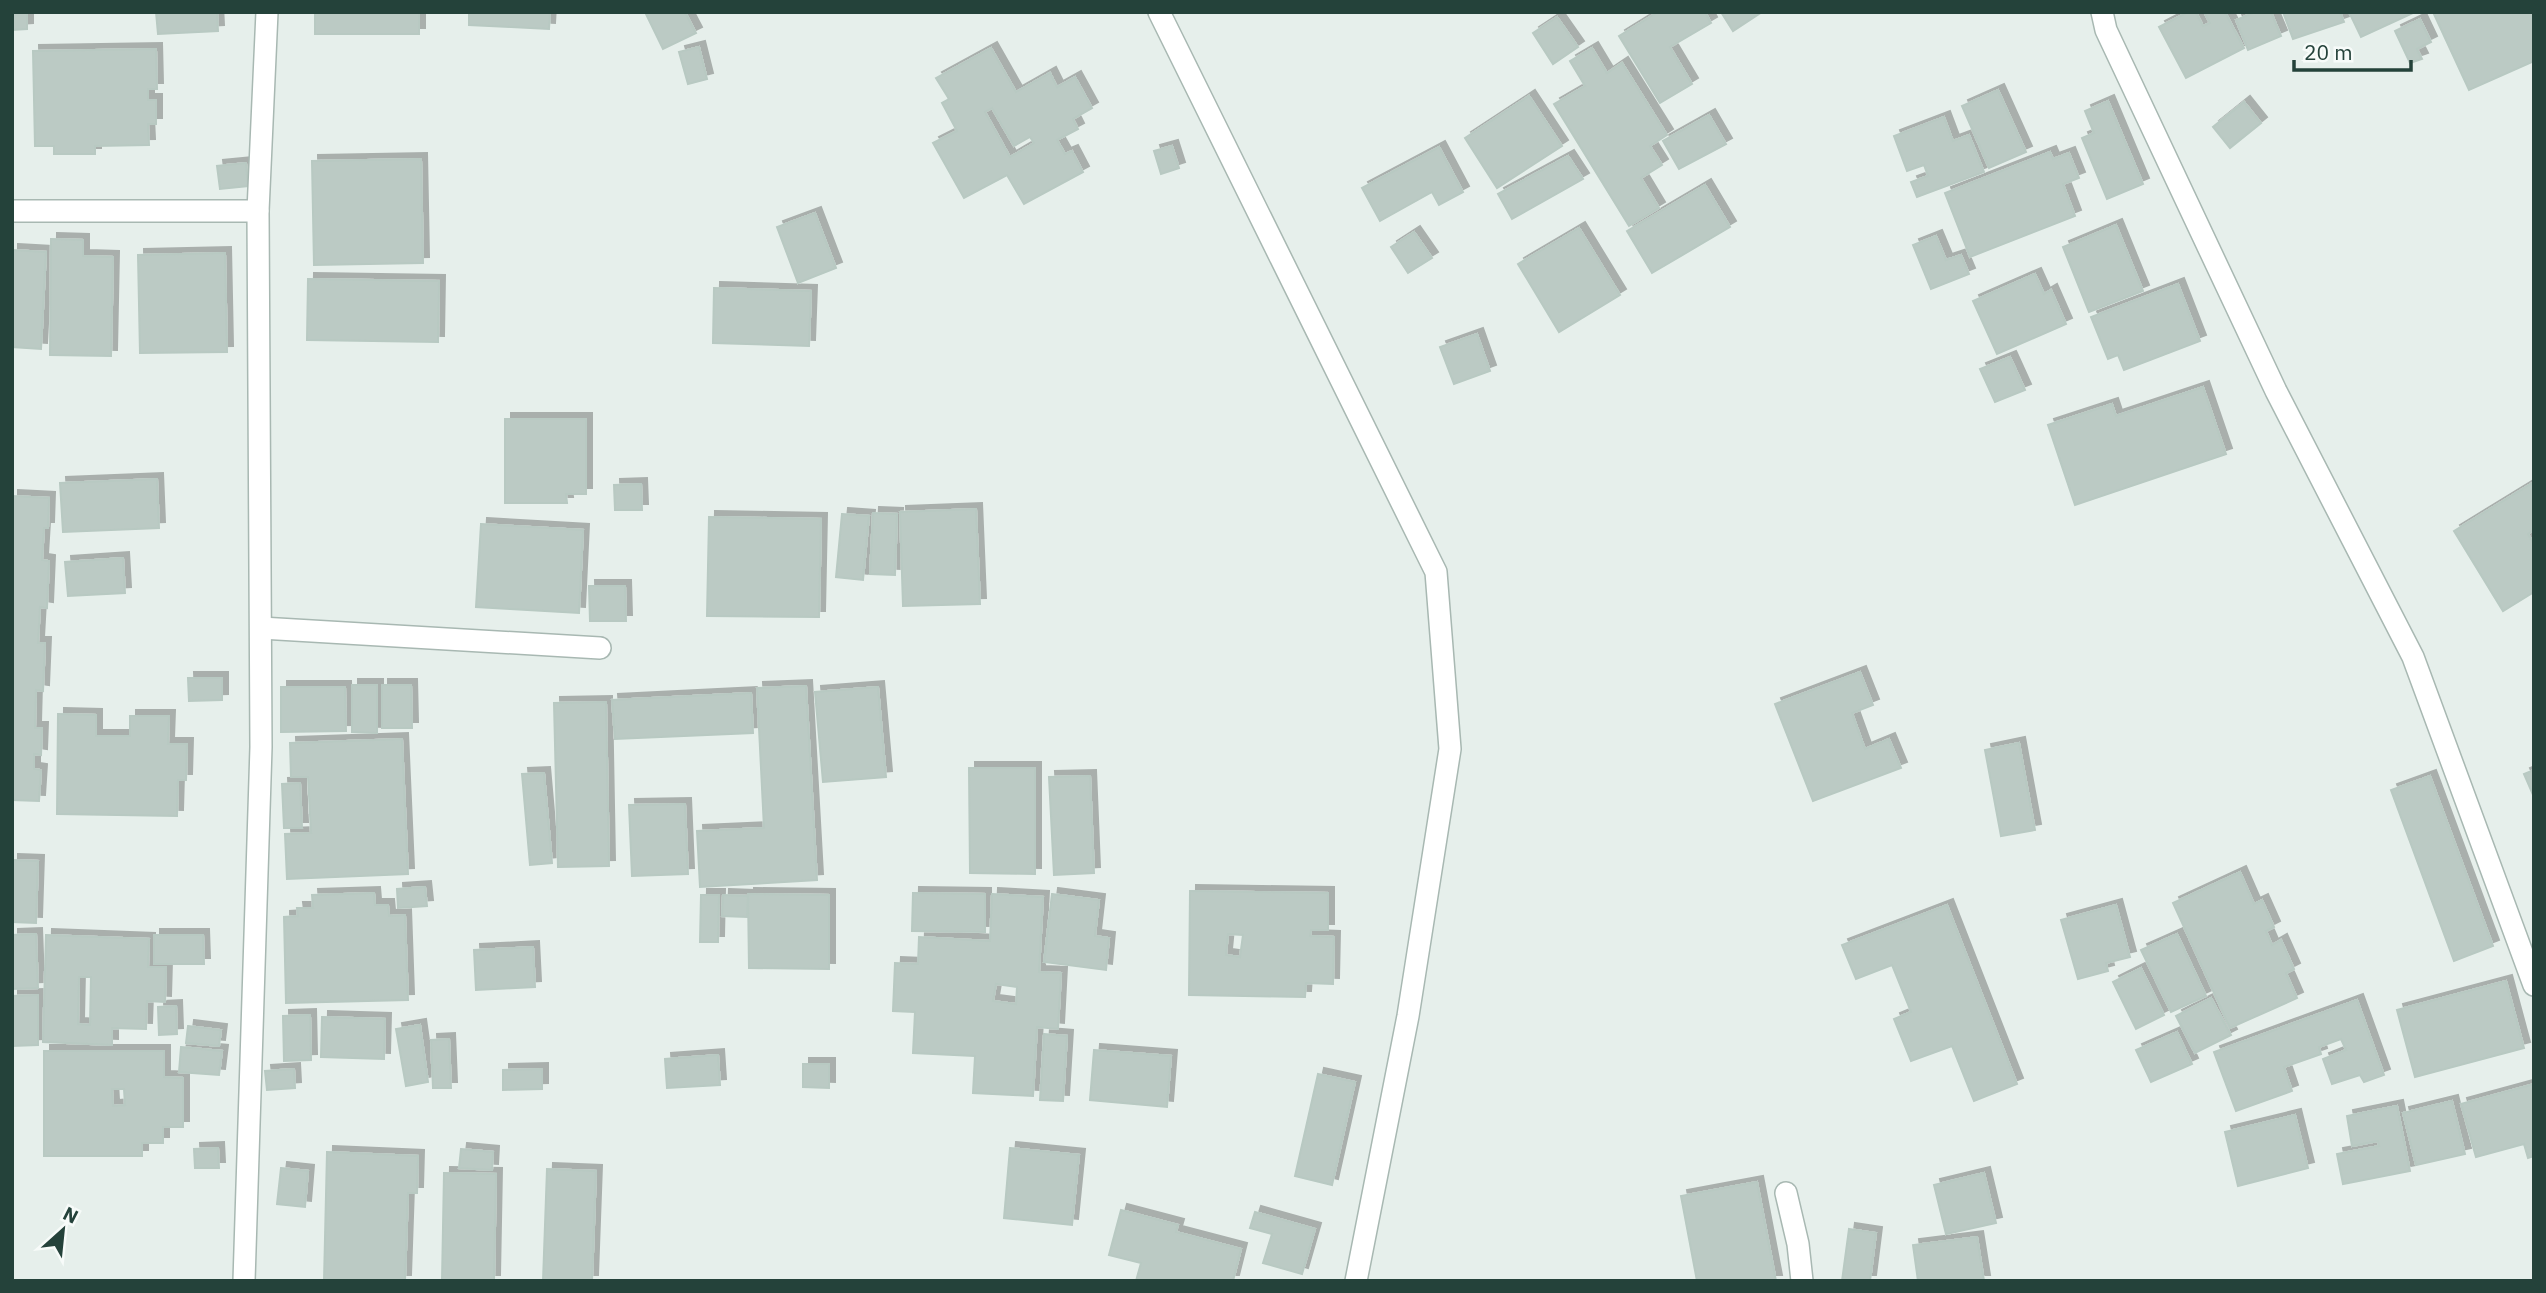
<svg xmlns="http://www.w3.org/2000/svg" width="2546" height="1293" font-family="'IBM Plex Sans',sans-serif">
  <defs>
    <filter id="shadow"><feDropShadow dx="6" dy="-6" stdDeviation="0" flood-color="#0004"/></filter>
  </defs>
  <rect width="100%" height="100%" fill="#e6efeb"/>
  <g fill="#bbcac4" stroke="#b8c9c2" stroke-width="2" fill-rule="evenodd" filter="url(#shadow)">
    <path d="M12 12H27V29L12 30Z"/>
    <path d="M156 12H217L218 31 158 34Z"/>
    <rect x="315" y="12" width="104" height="22"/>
    <path d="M469 12H550L549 29 469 25Z"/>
    <path d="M645 12H685L696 33 663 49Z"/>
    <path d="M1658 12H1705L1711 23 1670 47 1692 84 1660 103 1619 36Z"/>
    <path d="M1721 12H1762L1733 31Z"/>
    <path d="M2188 12H2196L2203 26 2210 23 2204 12H2225L2244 48 2186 78 2159 27Z"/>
    <path d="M2255 12H2271L2281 36 2248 50 2236 20Z"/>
    <path d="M2283 12H2340L2344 22 2293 39Z"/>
    <path d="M2349 12H2415L2361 37Z"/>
    <path d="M2433 12H2534V61L2469 90Z"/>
    <path d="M1557 17 1578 47 1553 64 1533 33Z"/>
    <path d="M2420 19 2431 42 2417 49 2422 59 2410 63 2395 31Z"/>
    <path d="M699 47 707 79 688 84 679 52Z"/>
    <path d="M991 48 1016 92 1050 73 1057 87 1075 77 1092 108 1073 119 1078 129 1057 140 1065 154 1072 151 1083 172 1024 204 1007 175 964 198 933 143 957 131 942 103 949 99 936 78ZM992 108 1014 146 1030 137 1034 143 1010 157 985 112Z"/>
    <path d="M1592 48 1607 73 1622 63 1667 135 1650 146 1662 165 1641 178 1659 208 1629 226 1554 104 1585 86 1570 61Z"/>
    <path d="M156 49 157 89H148V100H156V124H148L149 145 95 146V154H54V146H35L33 51Z"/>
    <path d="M1998 90 2026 152 1989 168 1962 106Z"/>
    <path d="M1529 96 1562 146 1497 188 1465 138Z"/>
    <path d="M2108 101 2143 184 2107 199 2082 138 2094 133 2085 111Z"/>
    <path d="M2244 102 2261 123 2230 148 2213 127Z"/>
    <path d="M1709 115 1726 144 1679 169 1663 141Z"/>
    <path d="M1944 117 1953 141 1969 135 1984 172 1917 197 1911 182 1928 176 1924 165 1907 171 1894 136Z"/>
    <path d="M1172 146 1179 168 1161 174 1154 151Z"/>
    <path d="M1439 147 1463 192 1439 205 1432 192 1380 221 1362 188Z"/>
    <path d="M2050 152 2053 159 2069 153 2079 178 2063 184 2075 216 1970 257 1945 193Z"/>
    <path d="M1568 156 1583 179 1512 219 1498 194Z"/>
    <path d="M421 159 423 263 314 265 312 161Z"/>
    <path d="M246 163 248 186 220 189 217 166Z"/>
    <path d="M1705 185 1730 227 1652 273 1627 231Z"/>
    <path d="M815 213 836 268 798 283 777 227Z"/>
    <path d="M2116 225 2143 291 2089 312 2063 247Z"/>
    <path d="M1579 228 1620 295 1559 332 1518 264Z"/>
    <path d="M1414 232 1432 258 1408 273 1391 247Z"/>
    <path d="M1936 236 1946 260 1961 255 1969 274 1931 289 1913 245Z"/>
    <path d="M51 239 83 240V256L113 257 111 356 50 355Z"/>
    <path d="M12 250 46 252 41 349 12 347Z"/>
    <path d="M225 253 227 352 140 353 138 255Z"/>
    <path d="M2035 274 2044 294 2051 290 2066 324 1997 354 1973 301Z"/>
    <path d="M308 279 439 281 438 342 307 340Z"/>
    <path d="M2178 284 2200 341 2124 370 2118 355 2108 359 2091 317Z"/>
    <path d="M714 288 811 291 809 346 713 343Z"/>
    <path d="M1477 334 1490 371 1454 384 1440 347Z"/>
    <path d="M2010 357 2025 390 1995 402 1980 369Z"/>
    <path d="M2203 387 2226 454 2075 505 2048 425 2112 404 2116 416Z"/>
    <path d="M505 419H586V494H566L567 503H505Z"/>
    <path d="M157 479 159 528 63 532 60 483Z"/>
    <path d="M2534 482V530L2528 534 2534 544V592L2503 611 2454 531Z"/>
    <path d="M641 484 642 510H615L614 485Z"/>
    <path d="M12 496 49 498 48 528H44L42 560 49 561 47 608 40 607 38 643H45L43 691 36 690 35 728H42L41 755 34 754V769L41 770 39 801 12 800Z"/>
    <path d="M976 509 980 604 903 606 900 512Z"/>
    <path d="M873 513 897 514 895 575 870 574Z"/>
    <path d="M842 514 869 516 863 580 836 577Z"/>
    <path d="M709 517 821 519 819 617 707 616Z"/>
    <path d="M481 524 583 530 579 613 476 607Z"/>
    <path d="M123 558 125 593 68 596 65 562Z"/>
    <path d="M589 586H625L626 621H590Z"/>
    <path d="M1860 672 1873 705 1852 713 1865 749 1889 739 1901 768 1813 801 1775 704Z"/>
    <path d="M188 678H222V700L189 701Z"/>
    <path d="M352 685H377V733L352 732Z"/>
    <path d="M382 685H411L412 728H382Z"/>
    <path d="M806 686 817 880 700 887 697 831 764 828 757 688Z"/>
    <path d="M281 687H345L346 731 281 732Z"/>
    <path d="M878 687 886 777 823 782 815 692Z"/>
    <path d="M751 693 753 733 615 739 612 700Z"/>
    <path d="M606 702 609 866 558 867 554 703Z"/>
    <path d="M58 714 96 715V736H130V716H169L168 744H187L186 780H178L177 816 57 814Z"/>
    <path d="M402 739 408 874 287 879 285 834 311 833 308 777H291L290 743Z"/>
    <path d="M2019 743 2035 830 2001 836 1985 750Z"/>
    <path d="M969 768H1035V874L970 873Z"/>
    <path d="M2534 770V797L2524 774Z"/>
    <path d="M544 773 552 863 530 865 522 774Z"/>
    <path d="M1090 776 1094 873 1054 875 1049 777Z"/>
    <path d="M2430 776 2493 946 2454 961 2391 790Z"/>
    <path d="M300 783 302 828H284L282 784Z"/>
    <path d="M685 804 688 874 632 876 629 805Z"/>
    <path d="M12 860 38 861 36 923 12 922Z"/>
    <path d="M2240 872 2254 904 2262 900 2274 927 2266 931 2272 945 2281 940 2294 969 2286 973 2297 998 2230 1028 2173 903Z"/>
    <path d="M425 887 427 906 398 908 397 889Z"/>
    <path d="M1190 891 1328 893V930H1311L1310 936 1334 937 1333 984 1306 983 1305 997 1189 995ZM1228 934 1243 935 1240 957 1226 955Z"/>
    <path d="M374 893 375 905H388L389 916 405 915 408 1000 286 1003 284 917 298 916 297 908H313L312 895Z"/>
    <path d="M913 893 985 894V932L912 931Z"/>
    <path d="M748 894 829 895V969L749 968Z"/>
    <path d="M992 894 1043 897 1039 972 1061 973 1058 1029 1037 1027 1033 1096 973 1093 975 1056 913 1053 915 1012 893 1011 895 963 918 964 919 937 990 941ZM996 984 1017 987 1016 1004 993 1001Z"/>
    <path d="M1052 894 1099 900 1095 936 1109 938 1106 970 1044 962Z"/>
    <path d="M701 895H719L718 942H700Z"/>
    <path d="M723 895 748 896 747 917 722 916Z"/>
    <path d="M1947 905 2017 1084 1974 1101 1952 1046 1911 1061 1894 1019 1911 1012 1892 965 1856 979 1842 945Z"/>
    <path d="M2116 905 2130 957 2106 963 2108 971 2078 979 2061 920Z"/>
    <path d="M36 934 38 988 12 989V935Z"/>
    <path d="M2177 934 2206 996 2171 1012 2141 950Z"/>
    <path d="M46 935 149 939 148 967H166L165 1002 147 1001 146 1029 112 1028V1045L43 1042ZM79 977H91L90 1025 78 1024Z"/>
    <path d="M154 935H203L204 964H154Z"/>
    <path d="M533 947 535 987 476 990 474 950Z"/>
    <path d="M2141 968 2164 1015 2136 1029 2113 982Z"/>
    <path d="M2506 981 2524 1048 2415 1077 2397 1010Z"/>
    <path d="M38 995V1045L12 1046V996Z"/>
    <path d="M2211 998 2231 1035 2195 1053 2176 1016Z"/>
    <path d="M2357 1000 2384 1075 2364 1082 2360 1075 2332 1084 2323 1059 2346 1050 2341 1039 2319 1047 2321 1054 2284 1067 2292 1091 2236 1111 2214 1052Z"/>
    <path d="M176 1006 177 1034 159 1035 158 1007Z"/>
    <path d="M310 1015 311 1060 284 1061 283 1016Z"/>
    <path d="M322 1017 385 1019 384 1059 321 1057Z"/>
    <path d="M420 1025 428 1082 406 1086 396 1029Z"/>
    <path d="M188 1026 221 1030 219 1046 186 1043Z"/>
    <path d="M2177 1032 2192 1064 2151 1082 2136 1050Z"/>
    <path d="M1044 1034 1067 1036 1063 1101 1040 1100Z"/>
    <path d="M449 1039 451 1088H433L431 1040Z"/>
    <path d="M181 1047 222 1051 219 1075 179 1072Z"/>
    <path d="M1094 1050 1171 1056 1167 1107 1090 1100Z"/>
    <path d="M44 1051H164V1077L183 1078V1127H163V1143H142V1156H44ZM112 1089H124L125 1105 113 1106Z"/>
    <path d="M718 1055 720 1085 667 1088 665 1059Z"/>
    <path d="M803 1064H829V1088L803 1087Z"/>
    <path d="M294 1069 295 1088 267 1090 265 1071Z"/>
    <path d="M542 1069V1089L503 1090V1070Z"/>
    <path d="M1318 1074 1355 1082 1332 1185 1295 1176Z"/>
    <path d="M2534 1084V1156L2528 1158 2524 1144 2476 1157 2461 1104Z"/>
    <path d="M2452 1101 2465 1154 2416 1165 2403 1113Z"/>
    <path d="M2397 1106 2410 1171 2343 1184 2337 1154 2379 1146 2378 1141 2352 1146 2347 1116Z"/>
    <path d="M2295 1115 2308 1168 2238 1186 2225 1132Z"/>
    <path d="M218 1148 219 1168H195L194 1149Z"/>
    <path d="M1010 1148 1079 1155 1072 1225 1004 1218Z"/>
    <path d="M461 1149 493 1152 492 1170 459 1168Z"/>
    <path d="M327 1152 418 1156 417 1193H408L405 1281H324Z"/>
    <path d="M281 1168 308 1171 305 1207 277 1204Z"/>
    <path d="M547 1169 596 1171 592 1281H543Z"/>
    <path d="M444 1173 496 1174 494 1281H442Z"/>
    <path d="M1984 1173 1996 1223 1946 1234 1934 1185Z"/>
    <path d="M1757 1182 1776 1281H1697L1681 1196Z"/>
    <path d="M1121 1210 1178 1225 1176 1232 1241 1249 1233 1281H1136L1141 1263 1109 1255Z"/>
    <path d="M1255 1212 1315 1229 1302 1274 1263 1263 1272 1234 1250 1228Z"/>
    <path d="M1849 1229 1876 1233 1870 1281H1842Z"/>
    <path d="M1977 1237 1984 1281H1918L1913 1245Z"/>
  </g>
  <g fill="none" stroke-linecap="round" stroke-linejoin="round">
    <defs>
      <g id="street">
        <path d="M1159 12 1436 572 1450 749 1408 1016 1356 1281"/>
        <path d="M2102 12 2106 30 2276 391 2413 657 2534 985"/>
        <path d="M12 211H258"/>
        <path d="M261 628 600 648"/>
        <path d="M1786 1193 1798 1244 1802 1281"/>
        <path d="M244 1281 261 747 258 211 267 12"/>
      </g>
    </defs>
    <use href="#street" stroke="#a8b8b2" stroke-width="24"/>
    <use href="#street" stroke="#fff" stroke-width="21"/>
  </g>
  <rect width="2546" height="1293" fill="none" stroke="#24423a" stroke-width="28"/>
  <g transform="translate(63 1230) rotate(27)" stroke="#f7fbf9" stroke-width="5" paint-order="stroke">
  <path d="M0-5L12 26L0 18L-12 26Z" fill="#24423a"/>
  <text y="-10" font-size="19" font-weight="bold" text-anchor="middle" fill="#24423a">N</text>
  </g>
  <path d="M2294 60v10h117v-10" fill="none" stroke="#24423a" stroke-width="3.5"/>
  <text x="2304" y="60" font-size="21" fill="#24423a" stroke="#f7fbf9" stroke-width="5" paint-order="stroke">20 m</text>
</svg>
